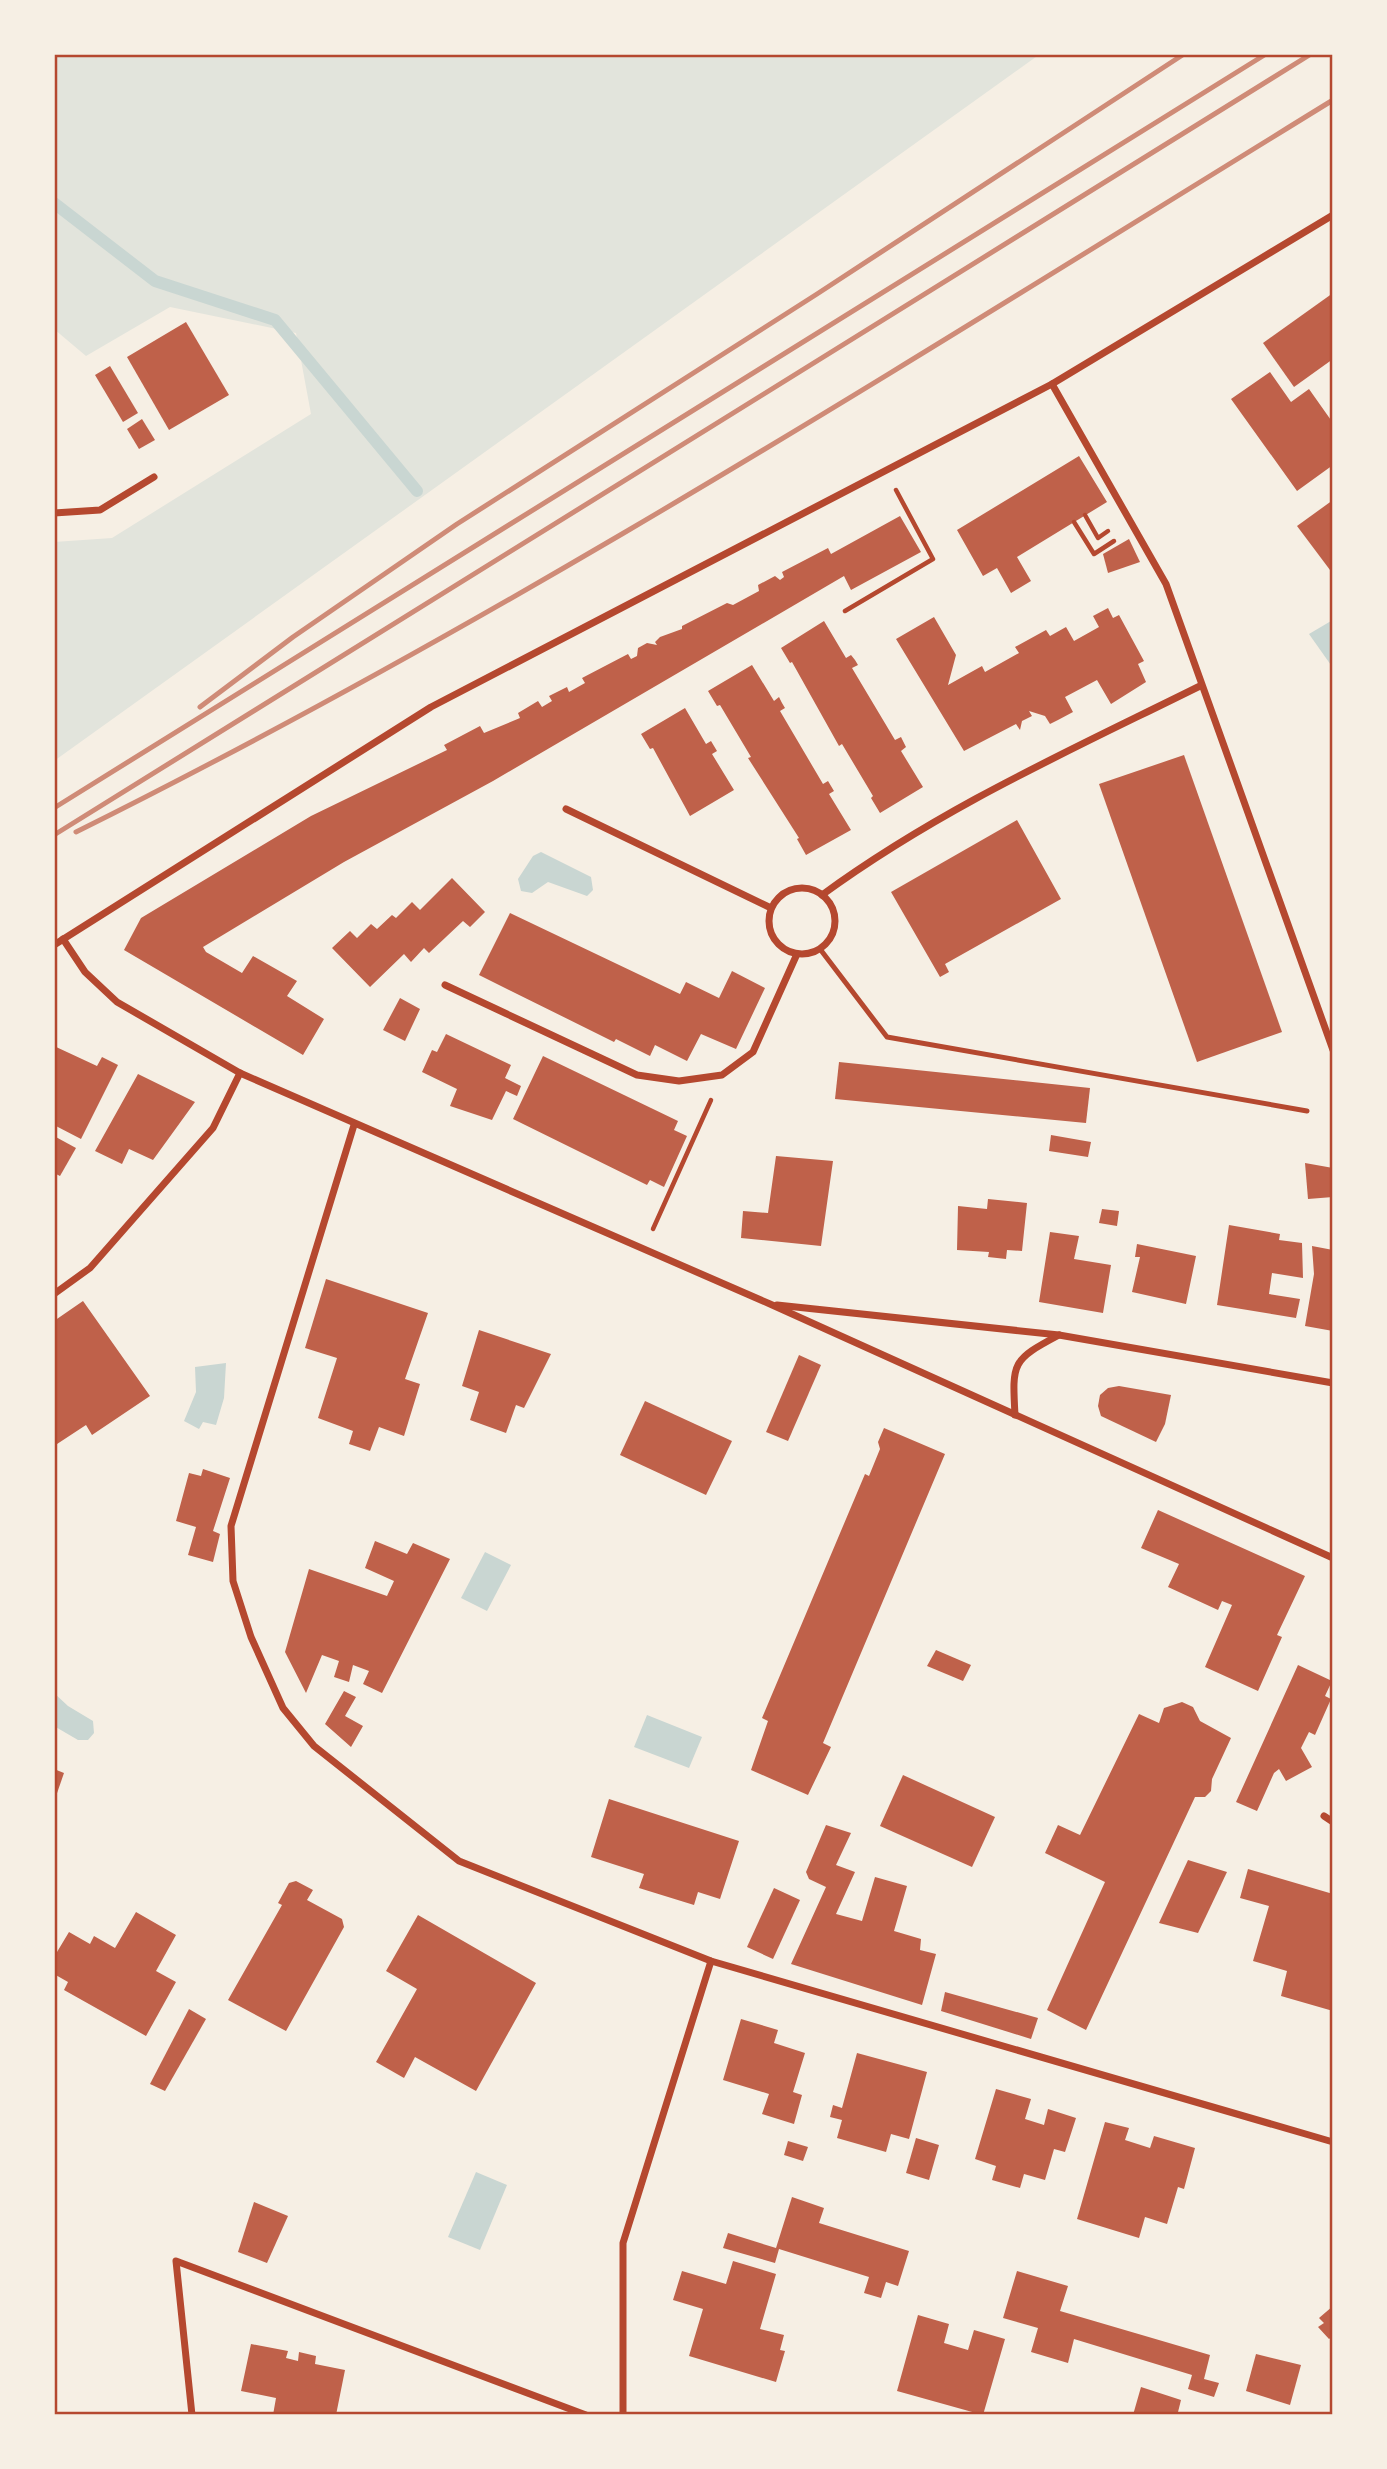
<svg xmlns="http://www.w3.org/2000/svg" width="1387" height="2469" font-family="Helvetica,sans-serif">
  <rect width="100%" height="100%" fill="#f6efe4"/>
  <path fill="#e2e4dc" d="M54 54H1040L54 761V542L112 538 311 414 296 333 170 307 86 356 54 329Z"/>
  <g fill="#c9d6d2">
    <path d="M1331 621 1333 624V668L1309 634Z"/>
    <path d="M541 852 591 877 593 890 587 896 548 882 532 893 521 891 518 879 533 856Z"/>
    <path d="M226 1363 224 1398 216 1425 203 1422 199 1429 184 1421 196 1392 195 1367Z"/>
    <path d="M485 1552 511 1565 487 1611 461 1598Z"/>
    <path d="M54 1693 68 1706 93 1721 94 1733 88 1740H78L54 1726Z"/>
    <path d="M647 1715 702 1737 689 1768 634 1747Z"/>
    <path d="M476 2172 507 2185 480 2250 448 2237Z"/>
  </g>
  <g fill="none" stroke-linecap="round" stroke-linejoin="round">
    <path stroke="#c9d6d2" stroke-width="12" d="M54 203 155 281 275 320 417 491"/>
  </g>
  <g fill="#bf614a">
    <path d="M1333 293V359L1294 387 1263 343Z"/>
    <path d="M186 322 229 395 169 430 127 357Z"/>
    <path d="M110 366 138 413 123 422 95 375Z"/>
    <path d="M1270 372 1291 402 1309 389 1333 423V465L1297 491 1231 399Z"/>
    <path d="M142 419 155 440 139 449 127 429Z"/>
    <path d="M1079 456 1107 502 1017 557 1031 581 1011 593 997 568 983 576 957 530Z"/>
    <path d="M1333 500V574L1297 526Z"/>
    <path d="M900 516 921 552 851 590 844 576 493 781 344 862 203 947 206 952 242 973 253 956 297 981 287 996 324 1019 303 1055 124 950 141 918 311 816 447 750 444 745 480 726 484 733 520 718 518 713 538 701 542 707 552 701 549 696 567 687 569 692 585 683 582 678 628 654 631 659 637 656 638 648 647 643 657 645 655 642 660 637 682 629V626L727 603 733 605 759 591 758 585 775 576 780 580 784 577 782 572 828 548 831 554Z"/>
    <path d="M1129 539 1140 562 1108 573 1103 554Z"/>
    <path d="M1108 608 1113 618 1119 615 1144 661 1138 664 1146 682 1111 704 1097 680 1065 697 1073 712 1058 720 1050 724 1045 716 1029 711 1032 716 1022 721 1020 730 1016 724 964 751 896 639 934 617 956 655 948 685 982 666 985 672 1019 653 1015 647 1046 630 1050 636 1066 627 1074 641 1099 627 1093 616Z"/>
    <path d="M824 621 846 658 851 655 855 660 858 665 852 668 895 740 901 737 906 747 901 751 923 787 880 813 871 798 873 796 842 744 839 746 792 662 790 663 781 648Z"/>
    <path d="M752 665 774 701 779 697 782 703 785 708 780 711 823 784 828 781 834 791 829 794 851 830 806 855 797 839 799 838 748 758 751 757 720 705 717 706 708 691Z"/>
    <path d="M685 708 706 744 711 741 717 751 712 754 734 790 690 816 653 748 650 749 641 734Z"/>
    <path d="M1184 755 1282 1032 1197 1062 1099 784Z"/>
    <path d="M1017 820 1061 899 945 964 949 972 940 977 891 892Z"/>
    <path d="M452 878 485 912 470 927 463 921 429 953 424 948 411 962 404 954 370 987 332 948 350 931 357 938 371 924 377 929 392 915 396 918 412 902 420 910Z"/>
    <path d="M510 913 680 994 686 982 719 998 732 971 765 988 736 1049 701 1034 687 1061 655 1045 650 1056 616 1039 614 1042 479 975Z"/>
    <path d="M400 998 420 1009 405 1041 383 1030Z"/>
    <path d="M446 1034 511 1065 505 1078 521 1086 517 1096 506 1091 492 1120 450 1106 457 1089 422 1072 432 1050 437 1052Z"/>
    <path d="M54 1046 97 1066 102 1057 118 1065 81 1139 54 1125Z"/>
    <path d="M543 1056 678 1121 674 1130 687 1136 664 1187 650 1180 647 1185 513 1119Z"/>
    <path d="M839 1062 1090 1088 1086 1123 835 1099Z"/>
    <path d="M138 1074 195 1102 153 1160 129 1149 122 1164 95 1151Z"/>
    <path d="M1051 1135 1091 1142 1088 1157 1049 1151Z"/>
    <path d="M54 1136 76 1148 60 1176 54 1173Z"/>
    <path d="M776 1156 833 1161 821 1246 741 1238 743 1211 768 1213Z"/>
    <path d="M1305 1163 1333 1168V1197L1308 1199Z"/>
    <path d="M988 1199 1027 1203 1022 1251 1007 1250 1006 1259 988 1257 989 1252 957 1250 958 1206 987 1209Z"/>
    <path d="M1102 1209 1119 1211 1117 1226 1099 1223Z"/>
    <path d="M1229 1225 1280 1234 1279 1240 1302 1243 1303 1278 1272 1273 1269 1294 1300 1299 1296 1318 1217 1305Z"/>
    <path d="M1050 1232 1079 1236 1074 1259 1111 1265 1103 1313 1039 1302Z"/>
    <path d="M1137 1244 1196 1256 1186 1304 1132 1292 1140 1257H1135Z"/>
    <path d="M1312 1246 1333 1250V1331L1305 1326 1314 1274Z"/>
    <path d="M326 1279 428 1313 405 1379 420 1384 404 1436 379 1427 370 1451 349 1444 353 1431 318 1418 337 1358 305 1348Z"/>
    <path d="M83 1301 150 1396 92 1435 86 1425 54 1446V1321Z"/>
    <path d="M479 1330 551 1354 524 1408 516 1405 506 1433 470 1420 479 1392 462 1386Z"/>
    <path d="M799 1355 821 1365 788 1441 766 1432Z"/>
    <path d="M1119 1386 1171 1395 1165 1424 1156 1442 1101 1416 1098 1406 1100 1395 1108 1388Z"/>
    <path d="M645 1401 732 1441 706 1495 620 1455Z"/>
    <path d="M884 1428 945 1454 823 1743 831 1747 808 1795 751 1770 768 1721 762 1718 865 1474 869 1476 880 1449 878 1442Z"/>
    <path d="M203 1469 230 1478 213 1531 220 1534 213 1562 188 1555 196 1527 176 1521 189 1473 201 1476Z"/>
    <path d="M1158 1510 1305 1576 1277 1635 1282 1637 1258 1691 1205 1667 1232 1605 1222 1601 1218 1610 1168 1587 1179 1564 1141 1548Z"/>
    <path d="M375 1541 407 1554 413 1543 450 1559 382 1693 363 1684 369 1671 353 1665 349 1682 334 1677 339 1661 322 1655 306 1693 285 1652 309 1569 387 1596 394 1581 365 1568Z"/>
    <path d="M936 1650 971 1665 963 1681 927 1666Z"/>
    <path d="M1298 1665 1332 1681 1325 1696 1331 1699 1315 1735 1309 1732 1301 1748 1312 1767 1286 1781 1279 1769 1274 1773 1257 1811 1236 1802Z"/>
    <path d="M344 1691 356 1697 345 1716 363 1726 351 1747 325 1724Z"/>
    <path d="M1182 1702 1193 1707 1200 1721 1231 1738 1212 1779 1211 1791 1205 1797H1195L1086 2030 1047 2010 1105 1882 1045 1853 1058 1825 1080 1835 1139 1714 1159 1723 1164 1708Z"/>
    <path d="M54 1769 64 1773 55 1799H54Z"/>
    <path d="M903 1775 995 1817 972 1867 880 1826Z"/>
    <path d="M609 1799 739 1841 720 1899 698 1892 694 1905 639 1888 644 1874 591 1857Z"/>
    <path d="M826 1825 851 1833 836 1865 855 1872 836 1914 862 1921 875 1877 907 1886 894 1931 921 1939 920 1950 936 1954 922 2005 791 1964 826 1887 809 1879 806 1872Z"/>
    <path d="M1188 1860 1227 1872 1198 1933 1159 1923Z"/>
    <path d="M1248 1869 1333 1894V2011L1281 1996 1287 1971 1253 1961 1269 1906 1240 1898Z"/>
    <path d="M296 1881 313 1890 307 1900 342 1919 344 1927 286 2031 228 2000 282 1905 278 1903 289 1883Z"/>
    <path d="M774 1888 800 1900 773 1959 747 1947Z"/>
    <path d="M136 1912 176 1935 156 1971 176 1982 146 2036 64 1990 68 1982 54 1974V1957L69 1932 90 1944 94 1936 115 1948Z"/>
    <path d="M418 1915 536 1983 476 2091 415 2057 404 2078 376 2062 417 1989 386 1971Z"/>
    <path d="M945 1992 1038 2018 1031 2039 941 2011Z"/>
    <path d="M189 2009 206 2019 165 2091 150 2084Z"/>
    <path d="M741 2019 778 2030 774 2043 805 2053 793 2092 802 2095 794 2124 762 2114 769 2094 723 2080Z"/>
    <path d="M857 2053 927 2072 909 2139 891 2134 886 2152 837 2138 842 2120 830 2117 833 2105 842 2108Z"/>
    <path d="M996 2089 1031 2099 1025 2119 1044 2125 1048 2109 1076 2118 1065 2152 1054 2149 1045 2180 1024 2174 1020 2188 992 2180 996 2166 975 2159Z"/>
    <path d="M1105 2122 1129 2128 1125 2140 1150 2148 1154 2136 1195 2148 1184 2189 1178 2187 1167 2224 1145 2217 1139 2238 1077 2219Z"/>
    <path d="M916 2138 939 2145 929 2180 906 2173Z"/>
    <path d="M788 2141 808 2147 803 2161 784 2155Z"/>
    <path d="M792 2197 824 2208 819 2223 909 2251 898 2286 886 2282 881 2298 864 2293 869 2277 779 2249 775 2263 723 2248 728 2233 776 2248Z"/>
    <path d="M254 2202 288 2216 267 2263 238 2252Z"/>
    <path d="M733 2261 776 2274 760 2329 784 2335 780 2350 785 2351 776 2382 689 2356 703 2309 673 2300 682 2271 726 2284Z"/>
    <path d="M1017 2271 1068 2286 1060 2311 1210 2355 1204 2379 1219 2383 1214 2397 1188 2389 1192 2375 1074 2339 1068 2363 1031 2352 1038 2328 1003 2318Z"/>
    <path d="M1333 2306V2336L1329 2339 1318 2327 1324 2323 1319 2318Z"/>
    <path d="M918 2315 949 2324 944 2343 968 2350 974 2330 1005 2339 983 2415 897 2391Z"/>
    <path d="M251 2344 288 2351 286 2358 298 2361 299 2352 316 2356 315 2364 345 2370 336 2415H273L276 2398 241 2391Z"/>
    <path d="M1256 2354 1301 2365 1290 2405 1246 2391Z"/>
    <path d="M1141 2387 1181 2400 1178 2412 1186 2415H1133Z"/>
  </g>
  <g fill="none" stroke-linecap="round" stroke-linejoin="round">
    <g stroke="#b5482f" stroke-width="4.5">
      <path d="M1085 515 1098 538 1108 531"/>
      <path d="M1074 522 1094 554 1114 541"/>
      <path d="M845 611 933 559 896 490"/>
      <path d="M653 1229 711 1100"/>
    </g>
    <path stroke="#b5482f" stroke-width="5" d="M820 949 887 1037 1307 1111"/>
    <g stroke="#b5482f" stroke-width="7">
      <path d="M1052 384 1166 584 1333 1050"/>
      <path d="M54 513 100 510 154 477"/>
      <path d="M566 809 771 908"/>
      <circle cx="802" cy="921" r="33"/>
      <path d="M822 895C941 808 1069 751 1200 686"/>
      <path d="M63 939 85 972 117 1002 240 1073 770 1304 1333 1558"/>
      <path d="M54 945 431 707 1052 384 1333 215"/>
      <path d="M445 985 637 1075 679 1081 722 1075 753 1052 797 954"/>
      <path d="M354 1125 231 1526 233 1581 251 1637 283 1708 314 1746 459 1861 711 1961 1333 2142"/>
      <path d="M54 1294 90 1268 213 1128 240 1073"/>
      <path d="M777 1305 1059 1335 1333 1383"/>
      <path d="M1015 1415C1012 1362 1012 1360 1059 1335"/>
      <path d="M1324 1816 1333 1822"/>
      <path d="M192 2415 176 2261 586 2415"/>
      <path d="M623 2415V2243L711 1961"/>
    </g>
    <g stroke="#cf8b77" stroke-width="5">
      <path d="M200 707 293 637 457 524 817 294 1184 54"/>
      <path d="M54 808 1266 54"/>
      <path d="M76 832C511 616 920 354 1333 100"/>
      <path d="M54 835 1311 54"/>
    </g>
  </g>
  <rect width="1387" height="2469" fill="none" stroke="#f6efe4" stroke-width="112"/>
  <rect x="56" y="56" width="1275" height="2357" fill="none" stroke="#b5482f" stroke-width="2.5"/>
</svg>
